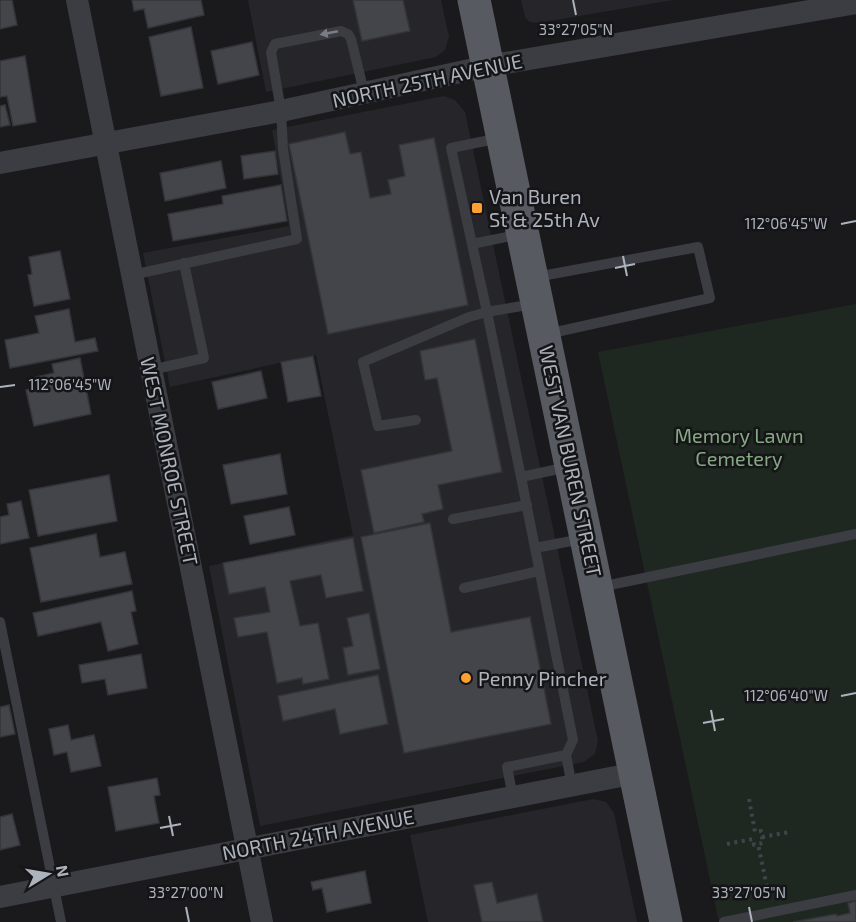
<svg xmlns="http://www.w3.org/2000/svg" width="856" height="922" font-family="'Exo 2',sans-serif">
  <rect width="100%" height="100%" fill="#1a1a1d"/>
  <g fill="#26262a">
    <path d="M248 0H441L449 37 445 50 436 57 266 92Z"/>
    <path d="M521 0H673L538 23 530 22 525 17Z"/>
    <path d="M444 96 455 100 465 112 598 741 595 754 584 762 260 826 209 566 353 535 316 355 170 387 143 253 289 226 272 130Z"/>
    <path d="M593 799 606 802 614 813 637 922H428L410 835Z"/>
  </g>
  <path fill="#1f2820" d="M856 304V922H719L598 352Z"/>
  <g fill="#44454a" stroke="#343539" stroke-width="1.5">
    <path d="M0 0H12L17 25 0 29Z"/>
    <path d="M132 0H201L204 15 148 28 144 9 134 11Z"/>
    <path d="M353 0H403L410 31 362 41Z"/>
    <path d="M191 27 203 88 161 96 149 37Z"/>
    <path d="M252 42 259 75 218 84 211 51Z"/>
    <path d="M25 56 36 122 13 126 7 96 0 97V61Z"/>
    <path d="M5 105 10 125 0 127V106Z"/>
    <path d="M345 132 350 154 361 152 370 198 391 194 388 180 405 176 399 145 434 138 468 305 328 334 289 144Z"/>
    <path d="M275 151 278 174 244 179 241 156Z"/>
    <path d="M221 161 226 188 165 201 160 173Z"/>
    <path d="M281 185 287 221 173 241 168 214 223 204 222 196Z"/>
    <path d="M60 251 70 299 34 306 28 275 32 274 29 257Z"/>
    <path d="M69 309 75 342 95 338 98 351 10 368 5 340 39 333 35 316Z"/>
    <path d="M475 339 502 472 438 485 443 509 422 514 424 522 374 533 361 470 452 451 437 378 425 380 420 351Z"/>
    <path d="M313 356 321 396 288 402 281 362Z"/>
    <path d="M80 358 91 414 34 426 26 390 38 387 36 377 54 373 52 364Z"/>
    <path d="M261 371 267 398 218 409 212 382Z"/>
    <path d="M280 454 287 494 231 504 223 465Z"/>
    <path d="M109 475 117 521 38 536 29 490Z"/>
    <path d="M21 501 29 538 0 544V517L9 515 7 504Z"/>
    <path d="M289 507 295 535 250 544 244 516Z"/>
    <path d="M430 523 451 632 530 617 551 724 404 753 361 537Z"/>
    <path d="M96 534 100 557 125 552 132 584 41 602 30 548Z"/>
    <path d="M353 538 363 591 326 598 321 575 290 581 300 626 318 623 329 679 303 684 302 678 277 683 267 632 238 637 234 618 270 612 265 587 229 594 223 563Z"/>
    <path d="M132 591 136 611 131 612 138 644 108 651 101 622 38 636 33 613Z"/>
    <path d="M369 613 380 669 348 675 343 648 353 646 347 618Z"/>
    <path d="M141 654 147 688 108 695 105 679 82 683 79 665Z"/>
    <path d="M378 675 388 724 340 734 335 709 283 721 278 696Z"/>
    <path d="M9 705 15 734 0 737V707Z"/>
    <path d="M68 725 71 740 94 735 101 766 71 772 67 752 54 755 49 729Z"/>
    <path d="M157 778 160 795 154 796 159 823 116 831 108 787Z"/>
    <path d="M12 814 20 845 0 850V817Z"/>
    <path d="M365 871 371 903 327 912 322 888 313 890 311 882Z"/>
    <path d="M492 882 497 903 537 894 543 922H482L474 885Z"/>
    <path d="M856 901V922H793L836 914 837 916 850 913 848 903Z"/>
  </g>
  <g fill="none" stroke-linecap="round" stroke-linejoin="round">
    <g stroke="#414449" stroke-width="4" stroke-dasharray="3 4.5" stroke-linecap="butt">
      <path d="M749 799 755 832 761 831 763 843 758 844 769 897"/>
      <path d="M762 837 790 832"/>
      <path d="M727 844 753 839 754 845 758 844"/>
    </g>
    <g stroke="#3b3d42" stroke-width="10">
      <path d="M500 138 451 148 472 244 521 234"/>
      <path d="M472 244 487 312 533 304"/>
      <path d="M132 275 297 239 283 149 281 111 271 52 275 44 341 31 348 34 351 39 364 92"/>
      <path d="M536 277 698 247 710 298 547 334"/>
      <path d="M151 370 204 358 184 263"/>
      <path d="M416 420 378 426 363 362 469 317 487 312 521 477 568 467"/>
      <path d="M521 477 535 548 582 539"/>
      <path d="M453 519 527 505"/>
      <path d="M600 587 856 534"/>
      <path d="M464 588 539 571"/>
      <path d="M0 622 61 922"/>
      <path d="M566 755 572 786"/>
      <path d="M513 797 507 767 566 755 573 740 535 548"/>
      <path d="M724 922 856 895"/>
    </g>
    <g stroke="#3b3d42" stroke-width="22">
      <path d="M77 0 262 922"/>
      <path d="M0 163 281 111 488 66 856 3"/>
      <path d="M0 897 636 773"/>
    </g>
    <path stroke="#575a61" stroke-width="33" d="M474 0 666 922"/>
  </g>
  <defs><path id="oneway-solid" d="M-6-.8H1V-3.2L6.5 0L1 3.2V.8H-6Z" transform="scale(1.5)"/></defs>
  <use fill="#797e86" href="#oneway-solid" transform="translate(329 33) rotate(169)"/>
  <path fill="none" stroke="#acb3bd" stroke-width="2" d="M573 0 576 15M841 224 856 221M623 256 627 276M615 268 635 264M0 387 15 385M841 696 856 693M711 710 715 731M703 723 724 719M169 816 173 836M160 828 181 824M186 907 189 922M749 907 752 922"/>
  <g fill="#fea031" stroke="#151518" stroke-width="2">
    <rect x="471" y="202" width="12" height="12" rx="3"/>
    <circle cx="466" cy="678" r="6"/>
  </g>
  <g text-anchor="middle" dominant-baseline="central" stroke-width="5" stroke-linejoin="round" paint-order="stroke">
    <g font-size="20" fill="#acb3bd" stroke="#151518">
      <text transform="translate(427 80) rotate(-12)">NORTH 25TH AVENUE</text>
      <text transform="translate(170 461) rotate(78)">WEST MONROE STREET</text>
      <text transform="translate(571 461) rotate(78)">WEST VAN BUREN STREET</text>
      <text transform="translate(318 834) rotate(-11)">NORTH 24TH AVENUE</text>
    </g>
    <g font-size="20" fill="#acb3bd" stroke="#151518" text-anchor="start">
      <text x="489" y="196">Van Buren<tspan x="489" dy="23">St &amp; 25th Av</tspan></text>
      <text x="478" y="678">Penny Pincher</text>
    </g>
    <g font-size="20" fill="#84a982" stroke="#151518">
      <text x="739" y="435">Memory Lawn<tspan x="739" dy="23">Cemetery</tspan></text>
    </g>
  </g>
  <g font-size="15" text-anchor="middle" fill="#acb3bd" stroke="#151518" stroke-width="5" stroke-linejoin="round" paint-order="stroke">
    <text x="576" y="35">33°27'05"N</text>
    <text x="786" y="229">112°06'45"W</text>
    <text x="70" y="390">112°06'45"W</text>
    <text x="786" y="701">112°06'40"W</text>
    <text x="186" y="898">33°27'00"N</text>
    <text x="749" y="898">33°27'05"N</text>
  </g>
  <g transform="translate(48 874) rotate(79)" stroke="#151518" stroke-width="4.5" paint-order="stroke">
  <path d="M0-4.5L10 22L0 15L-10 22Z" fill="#acb3bd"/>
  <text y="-9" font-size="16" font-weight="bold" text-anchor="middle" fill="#acb3bd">N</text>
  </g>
</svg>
